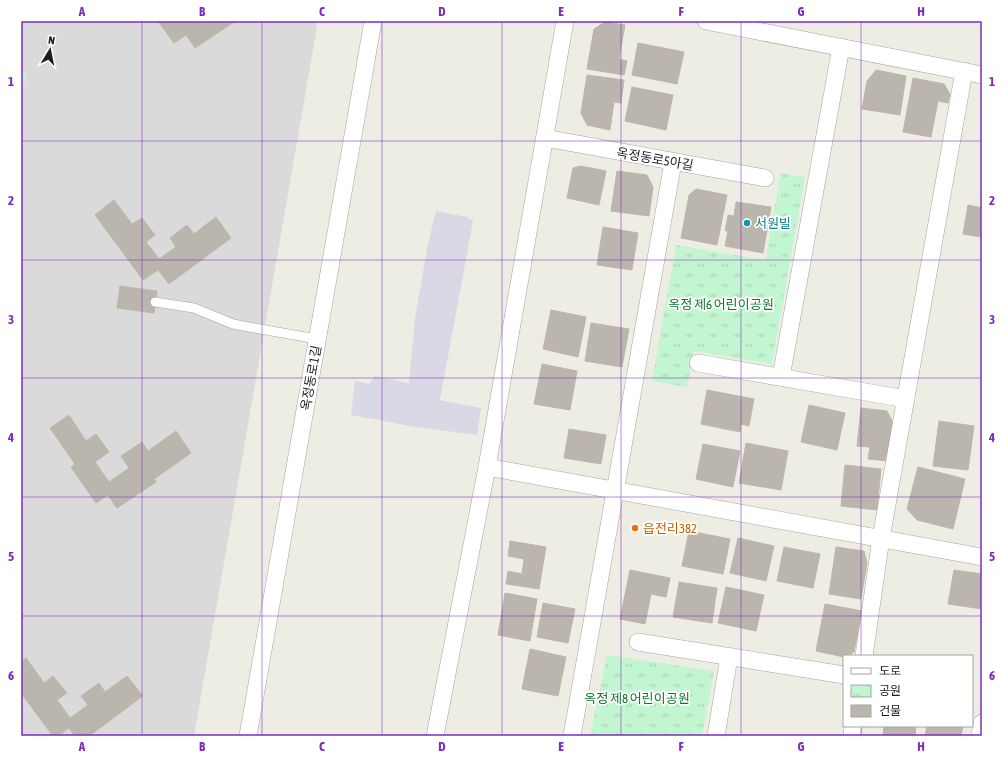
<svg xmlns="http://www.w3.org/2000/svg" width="1003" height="757" font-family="'Asap Condensed','Noto Sans KR',sans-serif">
  <defs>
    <pattern id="park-tufts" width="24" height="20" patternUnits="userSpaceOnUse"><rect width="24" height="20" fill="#c2f6d1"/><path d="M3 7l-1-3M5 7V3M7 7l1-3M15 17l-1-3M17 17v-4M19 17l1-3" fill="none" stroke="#a6d2b3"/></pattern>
  </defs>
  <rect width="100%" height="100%" fill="#eeede4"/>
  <path fill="#dbdada" d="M21 21H318L194 736H21Z"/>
  <g fill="url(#park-tufts)">
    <path d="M21 70 27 75 26 81 21 88Z"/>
    <path d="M781 173 805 177 772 364 694 351 687 387 652 381 676 245 765 260Z"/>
    <path d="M607 655 714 671 702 736H590Z"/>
  </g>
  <path fill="#dad8e4" d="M436 211 467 217 473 221 440 400 481 408 477 435 416 427 351 415 355 381 369 384 375 376 409 383 415 318 428 244Z"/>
  <g fill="#bab5ad" stroke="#bfb6a7">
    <path d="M158 21H234V22L195 48 186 35 174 43Z"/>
    <path d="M605 22 625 25 619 59 627 61 624 75 587 69 594 29Z"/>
    <path d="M638 43 684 52 677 84 632 75Z"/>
    <path d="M876 70 906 76 900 115 862 109 867 81Z"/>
    <path d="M587 75 624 80 621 103 614 102 610 130 587 125 581 113Z"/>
    <path d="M913 78 944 84 950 94 948 103 938 101 931 137 903 132Z"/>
    <path d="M632 87 673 95 666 130 625 121Z"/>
    <path d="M581 166 606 171 599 205 567 198 573 168Z"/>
    <path d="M617 171 647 175 653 187 649 216 611 211Z"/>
    <path d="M696 189 727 195 717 245 681 238 689 195Z"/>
    <path d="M114 200 132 224 142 218 155 235 146 242 159 259 176 247 170 238 187 225 194 234 216 217 231 238 169 284 158 270 143 280 95 215Z"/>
    <path d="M736 202 771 207 763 253 725 246 728 231H725L728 215 734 216Z"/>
    <path d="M968 205 982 208V237L963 234Z"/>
    <path d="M603 227 638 233 632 270 597 265Z"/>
    <path d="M120 286 157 291 154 313 117 308Z"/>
    <path d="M551 310 586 317 578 357 543 349Z"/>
    <path d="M591 323 629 329 622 367 585 361Z"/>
    <path d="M542 364 577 371 570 410 534 404Z"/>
    <path d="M707 390 754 399 749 426 741 424 740 432 701 424Z"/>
    <path d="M809 405 845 413 837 450 801 442Z"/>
    <path d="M861 408 887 411 893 423 888 461 868 459 870 447 857 446Z"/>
    <path d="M69 415 86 441 96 434 109 452 95 462 109 482 129 468 121 456 142 442 148 451 176 431 191 453 154 479 156 482 117 508 108 495 96 503 71 467 75 464 50 428Z"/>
    <path d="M939 421 974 426 968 470 933 466Z"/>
    <path d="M569 429 606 435 601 464 564 458Z"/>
    <path d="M746 443 788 451 781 490 739 483Z"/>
    <path d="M703 444 740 451 733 487 696 479Z"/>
    <path d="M845 465 881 469 877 510 841 506Z"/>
    <path d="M918 467 965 479 953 529 917 520 907 509Z"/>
    <path d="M689 531 730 539 723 574 682 566Z"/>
    <path d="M738 538 774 546 766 581 730 573Z"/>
    <path d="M510 541 546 547 539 589 506 584 508 571 522 574 524 559 508 556Z"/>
    <path d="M784 547 820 554 813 588 777 581Z"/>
    <path d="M836 547 864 551 867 563 861 599 829 594Z"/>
    <path d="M630 570 670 578 666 597 651 594 645 624 620 619Z"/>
    <path d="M954 570 982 574V609L948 604Z"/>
    <path d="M679 582 717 588 712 623 673 617Z"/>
    <path d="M726 587 764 595 756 631 718 623Z"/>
    <path d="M505 593 537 599 530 641 498 635Z"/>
    <path d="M543 603 575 609 568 643 537 637Z"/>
    <path d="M825 604 862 611 854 652 847 656 844 657 816 651Z"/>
    <path d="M530 649 566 657 558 696 522 689Z"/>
    <path d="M26 658 44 683 53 676 67 693 57 700 70 718 88 705 81 696 99 683 105 692 127 676 143 696 89 736H75L69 728 58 736H53L21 693V662Z"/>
    <path d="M884 726H916L915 736H883Z"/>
    <path d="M927 726H963L961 736H925Z"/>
  </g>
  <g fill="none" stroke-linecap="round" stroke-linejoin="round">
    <defs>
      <path id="lane" d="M155 302 194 308 233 324 243 326 317 339"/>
      <g id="street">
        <path d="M706 21 982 75"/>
        <path d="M545 138 765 178"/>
        <path d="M698 363 906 399"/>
        <path d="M781 377 841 47"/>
        <path d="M487 467 982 557"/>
        <path d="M638 642 844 675"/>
        <path d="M864 656 881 538 964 71"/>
        <path d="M248 736 373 21"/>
        <path d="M435 736 487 467 565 21"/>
        <path d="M572 736 673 162"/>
        <path d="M716 736 729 657"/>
        <path d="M852 736 853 726"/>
        <path d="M980 736 982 723"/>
      </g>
    </defs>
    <use href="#lane" stroke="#a4a4a4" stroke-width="10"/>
    <use href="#street" stroke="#a4a4a4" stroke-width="18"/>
    <use href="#lane" stroke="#fff" stroke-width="9"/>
    <use href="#street" stroke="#fff" stroke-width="17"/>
  </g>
  <path fill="none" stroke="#7b2cbf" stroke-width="1" stroke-opacity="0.55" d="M142 21V736M262 21V736M382 21V736M502 21V736M621 21V736M741 21V736M861 21V656M21 141H982M21 260H982M21 378H982M21 497H982M21 616H982M861 726V736"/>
  <circle fill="#0f9aa8" stroke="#fff" stroke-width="1.5" cx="747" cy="223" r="4"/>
  <circle fill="#e8710a" stroke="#fff" stroke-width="1.5" cx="635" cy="528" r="4"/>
  <g text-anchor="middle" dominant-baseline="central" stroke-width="3.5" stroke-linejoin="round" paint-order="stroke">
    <g font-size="13" fill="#1d1d1d" stroke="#fff">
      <text transform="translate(655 159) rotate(10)">옥정동로5아길</text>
      <text transform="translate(311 378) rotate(-80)">옥정동로1길</text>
    </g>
    <g font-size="13" fill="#0d838f" stroke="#fff" text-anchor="start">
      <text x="755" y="223">서원빌</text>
    </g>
    <g font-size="13" fill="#11762d" stroke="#fff">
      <text x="721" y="304">옥정 제6 어린이공원</text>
      <text x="637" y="698">옥정 제8 어린이공원</text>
    </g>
    <g font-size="13" fill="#c56008" stroke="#fff" text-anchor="start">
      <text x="643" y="528">읍전리382</text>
    </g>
  </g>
  <rect width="1003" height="757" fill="none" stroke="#ffffff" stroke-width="44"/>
  <rect x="843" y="655" width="130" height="72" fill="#ffffff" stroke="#a5a5a5"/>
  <rect x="851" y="668" width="20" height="6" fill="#ffffff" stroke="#a5a5a5"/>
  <text x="879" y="675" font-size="12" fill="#1d1d1d">도로</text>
  <rect x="851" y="685" width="20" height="12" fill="url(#park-tufts)" stroke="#a5a5a5"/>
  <text x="879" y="695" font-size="12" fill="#1d1d1d">공원</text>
  <rect x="851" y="705" width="20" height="12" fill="#bab5ad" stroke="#a5a5a5"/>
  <text x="879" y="715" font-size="12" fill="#1d1d1d">건물</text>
  <g transform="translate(50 50) rotate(10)" stroke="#ffffff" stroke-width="3" paint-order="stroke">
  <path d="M0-3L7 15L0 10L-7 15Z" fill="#1d1d1d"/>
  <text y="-6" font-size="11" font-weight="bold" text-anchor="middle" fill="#1d1d1d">N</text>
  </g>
  <rect x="22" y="22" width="959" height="713" fill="none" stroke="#7b2cbf" stroke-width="1.5"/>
  <g font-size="13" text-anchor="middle" font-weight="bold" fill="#7b2cbf">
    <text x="82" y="16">A</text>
    <text x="202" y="16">B</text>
    <text x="322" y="16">C</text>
    <text x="442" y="16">D</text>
    <text x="561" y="16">E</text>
    <text x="681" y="16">F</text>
    <text x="801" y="16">G</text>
    <text x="921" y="16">H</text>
    <text x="11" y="86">1</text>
    <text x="992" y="86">1</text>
    <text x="11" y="205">2</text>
    <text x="992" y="205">2</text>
    <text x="11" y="324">3</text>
    <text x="992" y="324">3</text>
    <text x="11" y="442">4</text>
    <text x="992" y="442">4</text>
    <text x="11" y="561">5</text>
    <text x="992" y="561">5</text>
    <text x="11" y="680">6</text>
    <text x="992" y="680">6</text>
    <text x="82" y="751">A</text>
    <text x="202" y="751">B</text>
    <text x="322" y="751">C</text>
    <text x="442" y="751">D</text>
    <text x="561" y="751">E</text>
    <text x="681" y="751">F</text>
    <text x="801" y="751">G</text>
    <text x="921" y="751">H</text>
  </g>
</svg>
